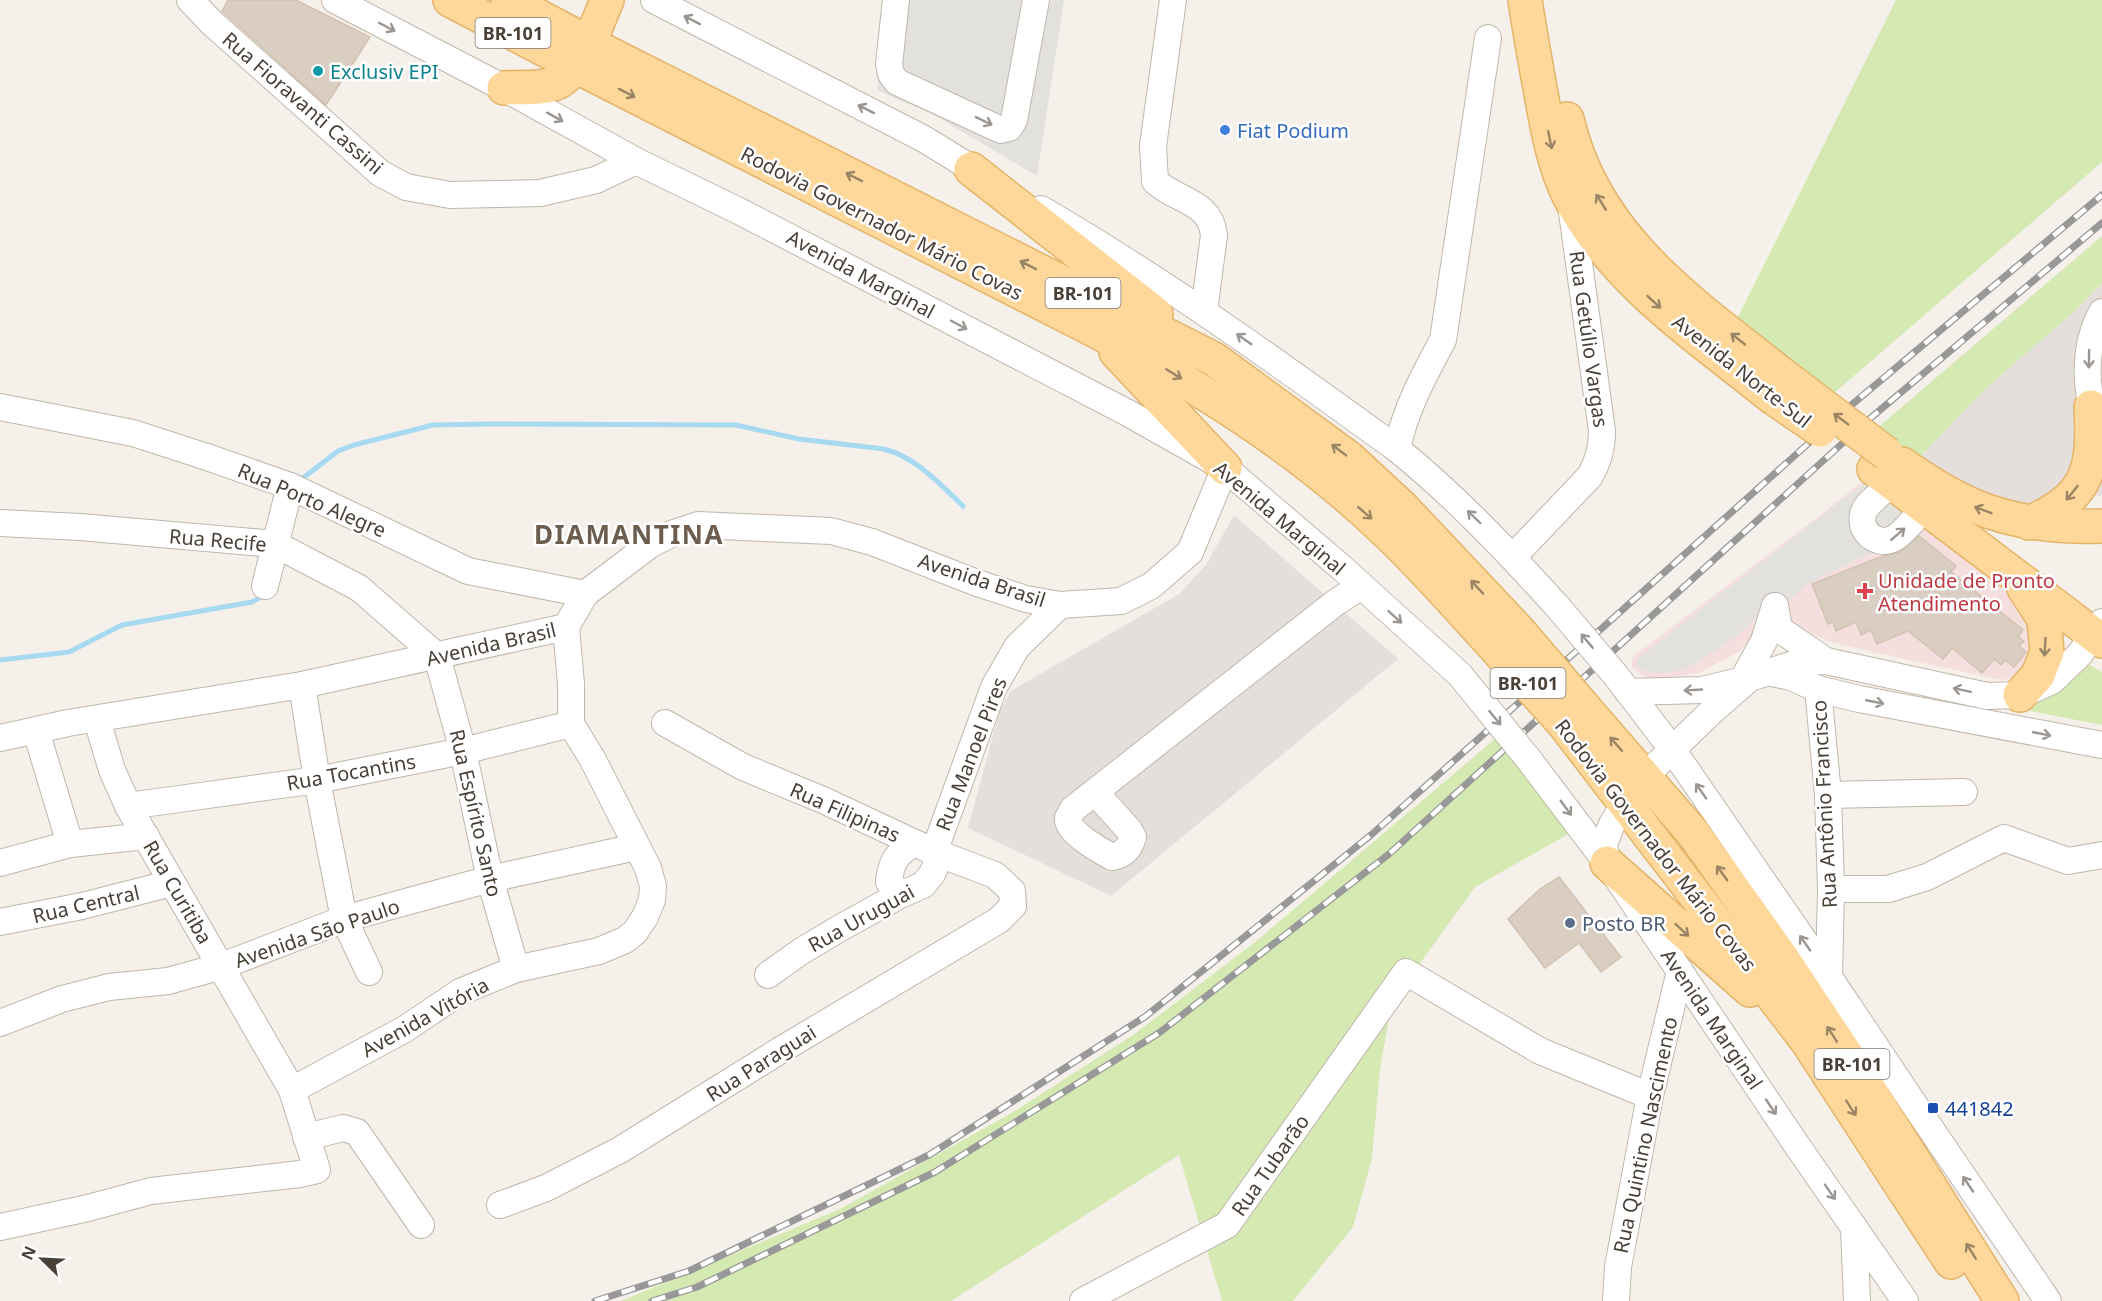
<svg xmlns="http://www.w3.org/2000/svg" width="2102" height="1301" font-family="'Noto Sans',sans-serif">
  <rect width="100%" height="100%" fill="#f5f0ea"/>
  <g fill="#e4dfdb">
    <path d="M2102 283V495L2053 501 2027 503 2011 500 1950 479 1918 459 1985 389 2074 312Z"/>
    <path d="M1234 515 1398 659 1111 896 968 828 1000 710 1011 691 1179 594 1206 565Z"/>
  </g>
  <path fill="#f5dfde" d="M1867 477 2035 612 2040 624 2022 676 2002 680 1908 660 1830 642 1795 625 1756 633 1740 651 1699 673 1658 679 1644 677 1632 668V660L1635 655 1827 510Z"/>
  <g fill="#d5e9b3">
    <path d="M1896 0H2102V162L1827 399 1736 331 1739 315Z"/>
    <path d="M2102 236V283L2074 312 1985 389 1918 459 1875 430Z"/>
    <path d="M2088 664 2102 672V725L2020 709 2053 694Z"/>
    <path d="M1495 739 1534 783 1570 833 1475 887 1392 1002 1380 1069 1372 1158 1353 1227 1293 1301H1222L1179 1155 951 1301H621L840 1209 1015 1111 1133 1035 1254 943Z"/>
  </g>
  <g fill="#e3e1de">
    <path d="M884 0H1064L1037 176 934 115 877 90Z"/>
    <path d="M1868 480 1921 528 1809 583 1780 607 1760 614 1733 639 1694 664 1682 670 1661 673H1651L1642 670 1637 665V659Z"/>
  </g>
  <g fill="none" stroke-linecap="round" stroke-linejoin="round">
    <g stroke="#a7d9f1" stroke-width="5">
      <path d="M299 481 338 451 354 445 433 425 490 424 736 425 799 439 884 449C917 458 939 483 963 506"/>
      <path d="M0 660 69 652 122 625 252 602 261 597 264 592"/>
    </g>
  </g>
  <g fill="#dacec2" stroke="#d1c2b2" stroke-width="1.5">
    <path d="M228 0H296L370 37 326 105 222 11Z"/>
    <path d="M1919 536 1956 566 1951 572 2023 630 2018 637 2024 641 2019 646 2026 652 2014 667 2005 660 2001 665 1994 659 1982 673 1952 648 1943 659 1908 631 1877 644 1871 630 1861 635 1856 622 1836 631 1833 622 1828 624 1812 584 1883 556 1900 552Z"/>
    <path d="M1559 877 1621 957 1601 972 1579 943 1545 968 1508 919 1540 889Z"/>
  </g>
  <g fill="none" stroke-linecap="round" stroke-linejoin="round">
    <defs>
      <g id="minor">
        <path d="M190 0 212 23 380 173 406 187 450 195 540 193 596 180 636 161"/>
        <path d="M335 0 504 88 636 161 739 211 1128 413 1225 468 1342 568 1460 675"/>
        <path d="M654 0 924 139 986 177"/>
        <path d="M896 0 889 64 891 74 897 82 1001 130 1009 128 1014 120 1036 0"/>
        <path d="M1173 0 1153 146 1155 181C1177 202 1210 200 1214 235L1204 312"/>
        <path d="M1041 209C1165 281 1281 365 1397 449 1455 496 1506 550 1557 606"/>
        <path d="M0 407 133 433 207 457 290 486 468 571 585 594"/>
        <path d="M2098 425C2084 390 2083 346 2102 312"/>
        <path d="M1397 449C1405 410 1424 375 1443 340L1488 38"/>
        <path d="M1888 480C1885 495 1867 500 1863 514 1862 519 1862 523 1864 528 1867 534 1871 538 1878 540 1900 547 1910 516 1928 509"/>
        <path d="M0 523 80 527 275 544 359 588 437 656 463 751 490 879 516 969"/>
        <path d="M1513 557 1590 476C1598 461 1602 449 1602 431L1571 205"/>
        <path d="M265 586 290 486"/>
        <path d="M1775 606 1779 629 1826 661"/>
        <path d="M1767 672 1791 677 1818 689 1859 699 2102 745"/>
        <path d="M1617 677 1672 749 1829 977 1920 1113 2048 1301"/>
        <path d="M1742 681 1764 641 1775 606"/>
        <path d="M302 685 317 780 344 919 369 972"/>
        <path d="M1818 689 1828 795 1831 889 1829 977"/>
        <path d="M1628 692 1702 690 1744 680"/>
        <path d="M36 731 70 844"/>
        <path d="M0 738 68 723 302 685 566 627 585 594 651 544 671 534 698 525 831 531 872 542 977 583 1026 599 1060 605 1121 601 1151 586 1190 552 1225 468"/>
        <path d="M1530 761 1607 863 1796 1144 1905 1301"/>
        <path d="M1095 792 1129 830 1133 837C1130 848 1123 855 1112 857 1101 851 1066 832 1068 818 1069 816 1072 811 1073 809L1335 603 1361 586"/>
        <path d="M1828 795 1964 792"/>
        <path d="M128 806 317 780 463 751 571 724"/>
        <path d="M0 863 70 844 146 836"/>
        <path d="M1607 863 1604 844 1612 824 1625 803 1644 777 1711 712 1750 678 1800 662 1826 661 1987 696 2020 695 2052 681 2080 654 2102 622"/>
        <path d="M1831 889H1888L1927 877 2004 838 2068 861 2102 855"/>
        <path d="M900 895 889 882C891 861 897 853 915 843"/>
        <path d="M0 922 82 906 172 883"/>
        <path d="M768 975 800 952 842 927 900 895 923 885 932 874 937 863 934 852 994 687 1017 647 1060 605"/>
        <path d="M0 1023 62 999 109 987 168 981 222 966 344 919 413 900 490 879 636 847"/>
        <path d="M292 1090 405 1029 460 992 516 969 599 951 625 940 635 932 645 917 652 900 653 886 648 868 593 760 571 724V684L566 627"/>
        <path d="M306 1137 343 1128 357 1132 421 1225"/>
        <path d="M500 1205 546 1188 620 1150 784 1048 999 920 1013 906 1012 891 995 875 934 852 823 800 743 767 665 723"/>
        <path d="M0 1227 88 1208 151 1191 300 1174 317 1170 292 1090 128 806 112 770 97 720"/>
        <path d="M1854 1227 1857 1301"/>
        <path d="M1083 1301 1227 1225 1406 972 1540 1051 1650 1096"/>
        <path d="M1616 1301 1618 1267 1650 1096 1680 971"/>
      </g>
      <g id="major">
        <path d="M450 0 597 77 1096 331C1198 386 1297 447 1381 527 1420 563 1455 604 1491 643"/>
        <path d="M508 0 602 50 1214 359 1349 458 1402 507 1518 630"/>
        <path d="M1525 0C1530 33 1536 66 1542 99 1548 132 1554 165 1569 196 1614 283 1698 337 1772 397"/>
        <path d="M504 88C521 87 545 90 560 81 583 66 597 24 607 0"/>
        <path d="M1567 119C1594 239 1694 304 1784 376"/>
        <path d="M971 169 1156 314"/>
        <path d="M1116 352 1225 468"/>
        <path d="M1902 464C1953 500 1993 520 2056 525 2071 526 2087 527 2102 526"/>
        <path d="M1874 469 2102 641"/>
        <path d="M2029 523C2090 496 2094 469 2091 407"/>
        <path d="M2020 695 2038 675 2047 652 2044 619 2024 588"/>
        <path d="M1588 712 1693 833 1780 955 1861 1077 2002 1301"/>
        <path d="M1564 724 1807 1041 1951 1262"/>
        <path d="M1607 863 1750 990"/>
      </g>
    </defs>
    <use href="#minor" stroke="#c0b7ac" stroke-width="28"/>
    <use href="#major" stroke="#e4b468" stroke-width="36"/>
    <use href="#minor" stroke="#fff" stroke-width="26"/>
    <use href="#major" stroke="#fed89a" stroke-width="33"/>
    <defs>
      <g id="rail">
        <path d="M595 1301 689 1271 929 1155 1146 1016 1371 835 1849 407 2102 195"/>
        <path d="M652 1301 697 1287 935 1172 1159 1033 1389 854 1867 421 2102 223"/>
      </g>
    </defs>
    <use href="#rail" stroke="#989898" stroke-width="7"/>
    <use href="#rail" stroke="#fff" stroke-width="4.5" stroke-dasharray="14" stroke-linecap="butt"/>
    <defs>
      <g id="minor-bridge">
        <path d="M1557 606 1617 677"/>
        <path d="M1460 675 1530 761"/>
      </g>
      <g id="major-bridge">
        <path d="M1784 376 1887 454"/>
        <path d="M1772 397 1820 430"/>
        <path d="M1518 630 1588 712"/>
        <path d="M1491 643 1564 724"/>
      </g>
    </defs>
    <use href="#minor-bridge" stroke="#c0b7ac" stroke-width="28" stroke-linecap="butt"/>
    <use href="#major-bridge" stroke="#e4b468" stroke-width="36" stroke-linecap="butt"/>
    <use href="#minor-bridge" stroke="#fff" stroke-width="26"/>
    <use href="#major-bridge" stroke="#fed89a" stroke-width="33"/>
  </g>
  <defs><path id="oneway-shaft" d="M-6 0H5M1.5-3L5.5 0L1.5 3" fill="none" stroke-width="1.6" stroke-linecap="round" stroke-linejoin="round" transform="scale(1.5)"/></defs>
  <g stroke="#9b9692">
    <use href="#oneway-shaft" transform="translate(692 20) rotate(-153)"/>
    <use href="#oneway-shaft" transform="translate(387 27) rotate(28)"/>
    <use href="#oneway-shaft" transform="translate(866 109) rotate(-153)"/>
    <use href="#oneway-shaft" transform="translate(555 117) rotate(29)"/>
    <use href="#oneway-shaft" transform="translate(984 121) rotate(26)"/>
    <use href="#oneway-shaft" transform="translate(959 325) rotate(28)"/>
    <use href="#oneway-shaft" transform="translate(1244 339) rotate(-145)"/>
    <use href="#oneway-shaft" transform="translate(2089 359) rotate(91)"/>
    <use href="#oneway-shaft" transform="translate(1474 517) rotate(-136)"/>
    <use href="#oneway-shaft" transform="translate(1898 534) rotate(-41)"/>
    <use href="#oneway-shaft" transform="translate(1395 617) rotate(42)"/>
    <use href="#oneway-shaft" transform="translate(1587 641) rotate(-130)"/>
    <use href="#oneway-shaft" transform="translate(1693 690) rotate(177)"/>
    <use href="#oneway-shaft" transform="translate(1962 690) rotate(-168)"/>
    <use href="#oneway-shaft" transform="translate(1875 702) rotate(11)"/>
    <use href="#oneway-shaft" transform="translate(1495 718) rotate(51)"/>
    <use href="#oneway-shaft" transform="translate(2042 734) rotate(11)"/>
    <use href="#oneway-shaft" transform="translate(1701 791) rotate(-125)"/>
    <use href="#oneway-shaft" transform="translate(1566 808) rotate(54)"/>
    <use href="#oneway-shaft" transform="translate(1805 943) rotate(-125)"/>
    <use href="#oneway-shaft" transform="translate(1771 1107) rotate(56)"/>
    <use href="#oneway-shaft" transform="translate(1968 1184) rotate(-124)"/>
    <use href="#oneway-shaft" transform="translate(1830 1192) rotate(55)"/>
  </g>
  <g stroke="#9a8564">
    <use href="#oneway-shaft" transform="translate(627 93) rotate(27)"/>
    <use href="#oneway-shaft" transform="translate(1550 140) rotate(78)"/>
    <use href="#oneway-shaft" transform="translate(854 177) rotate(-153)"/>
    <use href="#oneway-shaft" transform="translate(1601 202) rotate(-122)"/>
    <use href="#oneway-shaft" transform="translate(1028 265) rotate(-153)"/>
    <use href="#oneway-shaft" transform="translate(1654 302) rotate(42)"/>
    <use href="#oneway-shaft" transform="translate(1738 339) rotate(-142)"/>
    <use href="#oneway-shaft" transform="translate(1174 374) rotate(32)"/>
    <use href="#oneway-shaft" transform="translate(1841 419) rotate(-143)"/>
    <use href="#oneway-shaft" transform="translate(1339 450) rotate(-143)"/>
    <use href="#oneway-shaft" transform="translate(2072 493) rotate(129)"/>
    <use href="#oneway-shaft" transform="translate(1983 510) rotate(-159)"/>
    <use href="#oneway-shaft" transform="translate(1365 513) rotate(41)"/>
    <use href="#oneway-shaft" transform="translate(1477 587) rotate(-133)"/>
    <use href="#oneway-shaft" transform="translate(2045 647) rotate(93)"/>
    <use href="#oneway-shaft" transform="translate(1616 744) rotate(-131)"/>
    <use href="#oneway-shaft" transform="translate(1722 873) rotate(-126)"/>
    <use href="#oneway-shaft" transform="translate(1682 930) rotate(42)"/>
    <use href="#oneway-shaft" transform="translate(1832 1034) rotate(-123)"/>
    <use href="#oneway-shaft" transform="translate(1851 1108) rotate(57)"/>
    <use href="#oneway-shaft" transform="translate(1971 1251) rotate(-122)"/>
  </g>
  <circle fill="#0f9aa8" stroke="#fff" stroke-width="2" cx="318" cy="71" r="6"/>
  <circle fill="#3f7fe0" stroke="#fff" stroke-width="2" cx="1225" cy="130" r="6"/>
  <path fill="#e0444e" stroke="#fff" stroke-width="2" d="M1862 582h6v6h6v6h-6v6h-6v-6h-6v-6h6z"/>
  <circle fill="#5c6f8a" stroke="#fff" stroke-width="2" cx="1570" cy="923" r="6"/>
  <rect fill="#1a4fb4" stroke="#fff" stroke-width="2" x="1927" y="1102" width="12" height="12" rx="3"/>
  <g text-anchor="middle" dominant-baseline="central" stroke-width="5" stroke-linejoin="round" paint-order="stroke">
    <g fill="#fff" stroke="#807a74" stroke-width="1.5">
      <rect x="475.5" y="18" width="75" height="30" rx="4.5"/>
      <rect x="1045.5" y="278" width="75" height="30" rx="4.5"/>
      <rect x="1490.5" y="668" width="75" height="30" rx="4.5"/>
      <rect x="1814.5" y="1049" width="75" height="30" rx="4.5"/>
    </g>
    <g font-size="18" font-weight="bold" fill="#494138">
      <text x="513" y="33">BR-101</text>
      <text x="1083" y="293">BR-101</text>
      <text x="1528" y="683">BR-101</text>
      <text x="1852" y="1064">BR-101</text>
    </g>
    <g font-size="20" fill="#0d838f" stroke="#fff" text-anchor="start">
      <text x="330" y="71">Exclusiv EPI</text>
    </g>
    <g font-size="20" fill="#494138" stroke="#fff">
      <text transform="translate(303 103) rotate(41)">Rua Fioravanti Cassini</text>
      <text transform="translate(882 223) rotate(27)">Rodovia Governador Mário Covas</text>
      <text transform="translate(861 274) rotate(28)">Avenida Marginal</text>
      <text transform="translate(1589 339) rotate(82)">Rua Getúlio Vargas</text>
      <text transform="translate(1742 371) rotate(38)">Avenida Norte-Sul</text>
      <text transform="translate(312 500) rotate(23)">Rua Porto Alegre</text>
      <text transform="translate(1280 518) rotate(40)">Avenida Marginal</text>
      <text transform="translate(218 540) rotate(5)">Rua Recife</text>
      <text transform="translate(982 580) rotate(18)">Avenida Brasil</text>
      <text transform="translate(491 644) rotate(-13)">Avenida Brasil</text>
      <text transform="translate(971 754) rotate(-69)">Rua Manoel Pires</text>
      <text transform="translate(351 772) rotate(-10)">Rua Tocantins</text>
      <text transform="translate(1824 804) rotate(-93)">Rua Antônio Francisco</text>
      <text transform="translate(845 812) rotate(24)">Rua Filipinas</text>
      <text transform="translate(476 813) rotate(77)">Rua Espírito Santo</text>
      <text transform="translate(1656 845) rotate(52)">Rodovia Governador Mário Covas</text>
      <text transform="translate(178 892) rotate(60)">Rua Curitiba</text>
      <text transform="translate(86 904) rotate(-13)">Rua Central</text>
      <text transform="translate(861 918) rotate(-29)">Rua Uruguai</text>
      <text transform="translate(317 933) rotate(-19)">Avenida São Paulo</text>
      <text transform="translate(425 1017) rotate(-29)">Avenida Vitória</text>
      <text transform="translate(1712 1019) rotate(56)">Avenida Marginal</text>
      <text transform="translate(761 1063) rotate(-32)">Rua Paraguai</text>
      <text transform="translate(1645 1135) rotate(-78)">Rua Quintino Nascimento</text>
      <text transform="translate(1270 1165) rotate(-55)">Rua Tubarão</text>
    </g>
    <g font-size="20" fill="#366cbe" stroke="#fff" text-anchor="start">
      <text x="1237" y="130">Fiat Podium</text>
    </g>
    <g font-size="20" fill="#be3a42" stroke="#fff" text-anchor="start">
      <text x="1878" y="580">Unidade de Pronto<tspan x="1878" dy="23">Atendimento</tspan></text>
    </g>
    <g font-size="20" fill="#4e5e75" stroke="#fff" text-anchor="start">
      <text x="1582" y="923">Posto BR</text>
    </g>
    <g font-size="20" fill="#164399" stroke="#fff" text-anchor="start">
      <text x="1945" y="1108">441842</text>
    </g>
    <g font-size="26" font-weight="bold" letter-spacing="1.5" fill="#6c5d4f" stroke="#fff">
      <text x="629" y="534">DIAMANTINA</text>
    </g>
  </g>
  <g transform="translate(42 1259) rotate(294)" stroke="#ffffff" stroke-width="4.5" paint-order="stroke">
  <path d="M0-4.5L10 22L0 15L-10 22Z" fill="#494138"/>
  <text y="-9" font-size="16" font-weight="bold" text-anchor="middle" fill="#494138">N</text>
  </g>
</svg>
